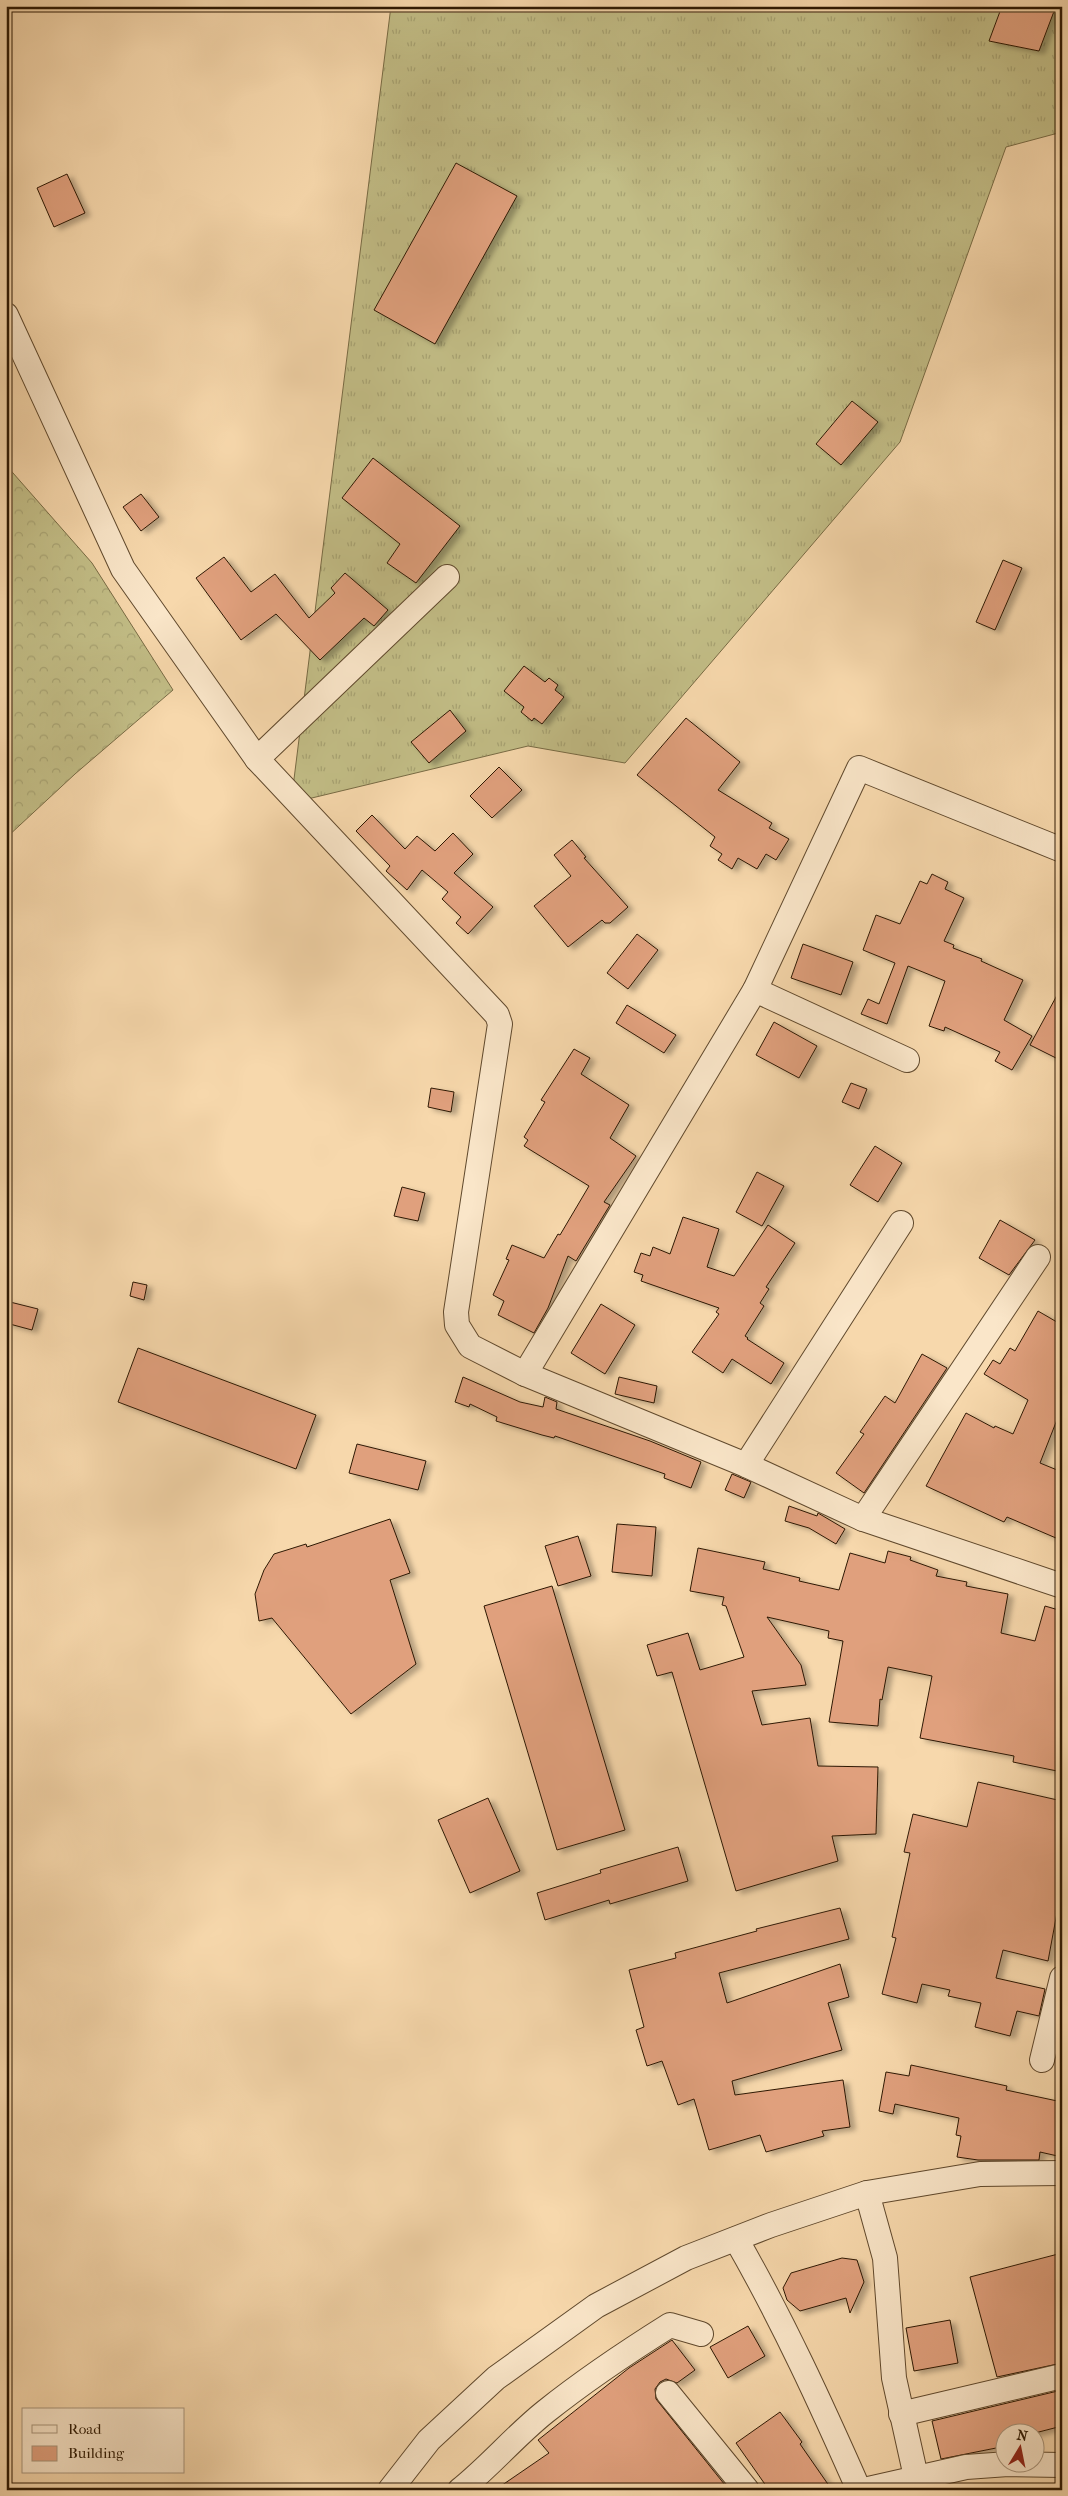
<svg xmlns="http://www.w3.org/2000/svg" width="1068" height="2496" font-family="'IM FELL French Canon',serif">
  <defs>
    <pattern id="grass-tufts" width="24" height="20" patternUnits="userSpaceOnUse" patternTransform="scale(1.25)"><rect width="24" height="20" fill="#c2bd86"/><path d="M3 7l-1-3M5 7V3M7 7l1-3M15 17l-1-3M17 17v-4M19 17l1-3" fill="none" stroke="#a7a272"/></pattern>
    <pattern id="forest-crowns" width="20" height="18" patternUnits="userSpaceOnUse" patternTransform="scale(1.25)"><rect width="20" height="18" fill="#c2bd86"/><path d="M2 6a3 3 0 1 1 6 0M12 15a3 3 0 1 1 6 0" fill="none" stroke="#a7a272"/></pattern>
    <filter id="shadow"><feDropShadow dx="5.5" dy="3" stdDeviation="2.5" flood-color="#0004"/></filter>
  </defs>
  <rect width="100%" height="100%" fill="#f7d8ac"/>
  <filter id="stains"><feTurbulence type="fractalNoise" baseFrequency=".004" numOctaves="4"/><feColorMatrix values="0 0 0 0 .2 0 0 0 0 .09 0 0 0 0 .02 0 0 0 .5 -.17"/></filter>
  <radialGradient id="worn" r=".72"><stop offset=".6" stop-color="#630" stop-opacity="0"/><stop offset="1" stop-color="#630" stop-opacity=".3"/></radialGradient>
  <path fill="url(#grass-tufts)" stroke="#786b44" d="M391 6H1062V132L1006 147 900 442 625 763 528 746 291 803Z"/>
  <path fill="url(#forest-crowns)" stroke="#786b44" d="M6 465 92 563 173 690 75 774 6 838Z"/>
  <g fill="#e0a07d" stroke="#2e1903" filter="url(#shadow)">
    <path d="M1002 6H1056L1039 51 989 41Z"/>
    <path d="M456 163 517 196 435 344 374 310Z"/>
    <path d="M67 174 85 213 54 227 37 188Z"/>
    <path d="M852 401 878 422 841 465 816 444Z"/>
    <path d="M373 458 460 526 416 583 387 563 400 544 342 498Z"/>
    <path d="M141 494 159 517 141 531 123 507Z"/>
    <path d="M224 557 251 592 275 574 309 618 335 593 331 588 345 573 388 610 374 626 364 618 320 660 276 614 241 640 196 578Z"/>
    <path d="M1003 560 1022 568 995 630 976 622Z"/>
    <path d="M524 666 545 682 549 678 558 685 555 690 564 697 542 724 534 718 532 721 521 712 524 707 504 691Z"/>
    <path d="M450 710 466 731 429 763 411 742Z"/>
    <path d="M686 718 740 762 718 790 772 823 769 828 789 839 776 860 766 854 757 869 738 858 732 869 718 860 722 854 710 846 715 837 637 775Z"/>
    <path d="M499 767 522 790 492 818 470 796Z"/>
    <path d="M372 815 405 849 417 836 435 851 453 833 473 854 454 873 493 907 468 934 456 923 461 917 442 899 448 892 422 870 407 890 386 871 390 866 356 831Z"/>
    <path d="M572 840 586 857 584 858 628 907 610 923H605L602 920 568 947 534 906 571 876 554 855Z"/>
    <path d="M932 874 948 882 945 889 964 898 944 941 954 945 953 948 982 959 981 961 1023 980 1004 1020 1032 1036 1012 1070 995 1061 1000 1052 945 1027 944 1031 929 1026 945 981 908 966 887 1024 861 1014 868 999 879 1004 895 963 863 950 876 915 900 924 920 881 927 884Z"/>
    <path d="M637 934 658 950 628 989 607 973Z"/>
    <path d="M803 944 853 962 841 995 791 978Z"/>
    <path d="M1062 986V1061L1030 1045Z"/>
    <path d="M627 1005 676 1035 664 1053 616 1023Z"/>
    <path d="M774 1022 817 1046 799 1078 756 1055Z"/>
    <path d="M574 1049 590 1058 581 1074 629 1105 610 1138 636 1156 604 1202 610 1205 585 1246 576 1261 568 1256 548 1308 534 1333 498 1315 504 1301 493 1295 509 1260 506 1259 512 1245 544 1258 558 1234 560 1235 589 1186 524 1146 528 1140 524 1137 545 1102 541 1100Z"/>
    <path d="M851 1083 867 1089 859 1109 842 1102Z"/>
    <path d="M431 1088 454 1092 451 1112 428 1107Z"/>
    <path d="M875 1146 902 1163 878 1202 850 1185Z"/>
    <path d="M757 1172 784 1186 762 1226 736 1212Z"/>
    <path d="M402 1187 425 1193 418 1221 394 1216Z"/>
    <path d="M683 1217 719 1229 707 1267 734 1276 768 1225 795 1243 766 1287 769 1289 760 1303 764 1306 745 1336 748 1338 747 1339 784 1363 771 1384 732 1359 723 1373 692 1352 719 1314 716 1312 719 1308 641 1281 643 1275 634 1272 641 1253 650 1256 653 1247 670 1254Z"/>
    <path d="M1000 1220 1035 1240 1009 1275 979 1258Z"/>
    <path d="M133 1282 147 1285 144 1300 130 1296Z"/>
    <path d="M6 1301 38 1309 32 1330 6 1323Z"/>
    <path d="M601 1304 635 1325 605 1374 571 1353Z"/>
    <path d="M1038 1311 1062 1325V1407L1040 1463 1062 1472V1526L1056 1538 1007 1517 1004 1522 926 1486 966 1413 994 1428 995 1426 1013 1434 1028 1400 984 1374 993 1360 1000 1364 1010 1348 1015 1351Z"/>
    <path d="M138 1348 316 1415 296 1469 118 1402Z"/>
    <path d="M922 1354 947 1368 864 1493 836 1473 864 1434 860 1432 885 1396 895 1403Z"/>
    <path d="M463 1377 520 1402 543 1407 545 1397 557 1402 556 1409 650 1441 701 1462 691 1488 664 1478 665 1474 555 1436 554 1438 542 1435 496 1421 497 1417 470 1404 469 1407 455 1402Z"/>
    <path d="M619 1377 657 1386 654 1403 615 1394Z"/>
    <path d="M357 1444 426 1461 418 1490 349 1473Z"/>
    <path d="M732 1474 751 1482 744 1498 725 1490Z"/>
    <path d="M789 1506 817 1516 818 1513 845 1529 836 1544 809 1528 785 1521Z"/>
    <path d="M390 1519 410 1573 390 1580 416 1664 351 1714 272 1618 259 1621 255 1594 264 1570 274 1554 306 1544 307 1547Z"/>
    <path d="M617 1524 656 1527 652 1576 612 1572Z"/>
    <path d="M578 1536 591 1576 558 1586 545 1546Z"/>
    <path d="M698 1548 765 1562 763 1569 800 1578 799 1581 839 1590 850 1553 885 1563 888 1551 911 1557 910 1560 938 1570 936 1576 967 1582 966 1586 1008 1594 1001 1633 1035 1641 1045 1606 1062 1611V1772L1013 1762 1014 1756 920 1738 932 1676 888 1667 882 1700 880 1699 878 1726 829 1722 843 1641 828 1638 829 1631 767 1617 801 1665 806 1685 752 1691 762 1725 810 1718 818 1766 878 1767 876 1834 832 1836 838 1861 736 1891 672 1672 657 1676 647 1645 688 1633 700 1670 744 1657 726 1606 722 1605 724 1597 690 1591Z"/>
    <path d="M552 1586 625 1830 557 1850 484 1606Z"/>
    <path d="M978 1782 1062 1801V1877L1059 1891H1061L1048 1961 1003 1950 996 1978 1045 1989 1039 2016 1017 2011 1010 2036 975 2027 981 2003 948 1996 950 1990 922 1984 917 2003 882 1994 896 1938 892 1937 910 1853 904 1852 913 1814 967 1827Z"/>
    <path d="M488 1798 520 1871 470 1893 438 1820Z"/>
    <path d="M678 1847 688 1881 610 1904 609 1900 545 1920 537 1893 601 1873 600 1870Z"/>
    <path d="M840 1908 849 1939 719 1973 727 2003 840 1964 849 1997 828 2003 842 2050 732 2081 735 2095 843 2080 850 2127 822 2131 824 2136 766 2152 760 2135 709 2150 694 2099 678 2105 662 2061 647 2066 636 2030 644 2027 629 1970 676 1958 675 1953 757 1931 756 1929Z"/>
    <path d="M911 2065 1007 2086 1006 2090 1062 2102V2157L1040 2152 1039 2160H978L957 2157 961 2136 956 2135 959 2118 895 2104 893 2114 879 2111 886 2072 909 2076Z"/>
    <path d="M1062 2253V2363L997 2377 970 2277Z"/>
    <path d="M842 2258 857 2260 864 2282 850 2313 846 2298 800 2311 787 2300 783 2288 791 2273Z"/>
    <path d="M950 2320 958 2363 914 2371 906 2328Z"/>
    <path d="M748 2326 765 2356 728 2378 710 2347Z"/>
    <path d="M672 2340 695 2370 677 2383 666 2379 660 2382 655 2389 656 2399 729 2490H495L549 2453 538 2440 629 2368Z"/>
    <path d="M1062 2390V2426L1031 2434H1006V2446L941 2459 932 2421Z"/>
    <path d="M780 2412 802 2442 800 2444 832 2490H769L736 2443Z"/>
  </g>
  <g fill="none" stroke-linecap="round" stroke-linejoin="round">
    <defs>
      <g id="minor">
        <path d="M6 315 123 569 257 759 497 1015 500 1024 456 1312 457 1325 470 1346 525 1374 746 1465 863 1519 1062 1586"/>
        <path d="M257 759 447 577"/>
        <path d="M755 990 907 1060"/>
        <path d="M525 1374 755 990 859 768 1062 850"/>
        <path d="M746 1465 901 1223"/>
        <path d="M863 1519 1038 1257"/>
        <path d="M1042 2060 1062 1978"/>
        <path d="M867 2193 885 2258 894 2378 916 2477 921 2490"/>
        <path d="M736 2239C783 2321 821 2404 859 2490"/>
        <path d="M668 2393 747 2490"/>
        <path d="M901 2414 1062 2376"/>
        <path d="M390 2490 429 2440 496 2378 596 2306 686 2258 771 2225 867 2193 980 2174 1062 2173"/>
        <path d="M460 2490C490 2466 515 2436 545 2412 585 2380 627 2352 670 2325L701 2334"/>
        <path d="M864 2490 966 2467 1008 2464 1062 2465"/>
      </g>
    </defs>
    <use href="#minor" stroke="#60492d" stroke-width="26"/>
    <use href="#minor" stroke="#fae6c9" stroke-width="24"/>
  </g>
  <rect width="1068" height="2496" fill="none" stroke="#f7d8ac" stroke-width="25"/>
  <rect x="8" y="8" width="1053" height="2481" fill="none" stroke="#2e1903" stroke-width="2.5"/>
  <rect x="12" y="12" width="1043" height="2471" fill="none" stroke="#2e1903"/>
  <rect x="22" y="2408" width="162" height="65" fill="#fae6c9" stroke="#a8947a"/>
  <rect x="32" y="2425" width="25" height="8" fill="#fae6c9" stroke="#a8947a"/>
  <text x="68" y="2434" font-size="15" fill="#2e1903">Road</text>
  <rect x="32" y="2446" width="25" height="15" fill="#e0a07d" stroke="#a8947a"/>
  <text x="68" y="2458" font-size="15" fill="#2e1903">Building</text>
  <g transform="translate(1020 2448) rotate(10)"><circle r="24" fill="#fae6c9" stroke="#a8947a"/>
  <path d="M0-4L9 19L0 12L-9 19Z" fill="#8f2418"/>
  <text y="-8" font-size="14" font-weight="bold" text-anchor="middle" fill="#2e1903">N</text>
  </g>
  <rect width="100%" height="100%" filter="url(#stains)"/>
  <rect width="100%" height="100%" fill="url(#worn)"/>
</svg>
